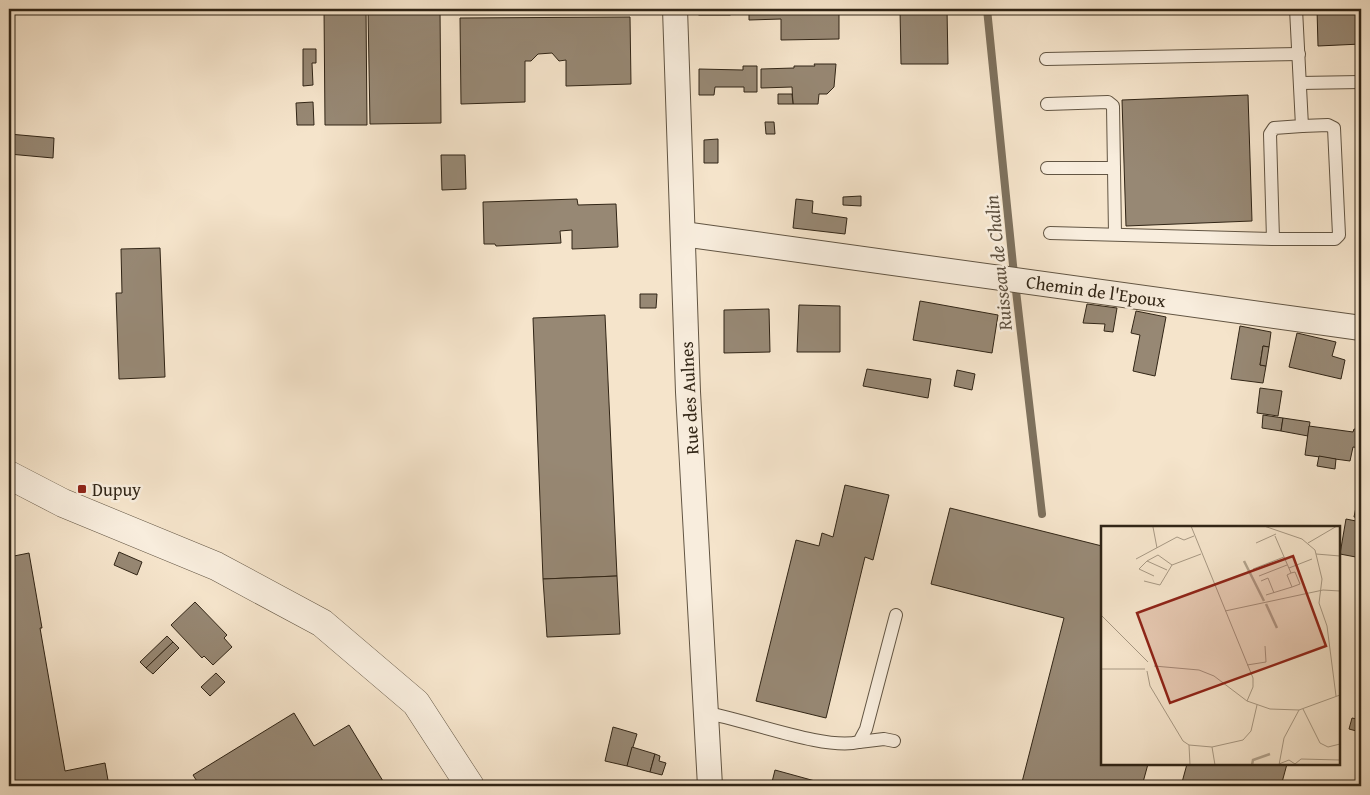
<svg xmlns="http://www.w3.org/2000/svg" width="1370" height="795" font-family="'Gentium Book Plus',serif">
  <rect width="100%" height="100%" fill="#f5e4cb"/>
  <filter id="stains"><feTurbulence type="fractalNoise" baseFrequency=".004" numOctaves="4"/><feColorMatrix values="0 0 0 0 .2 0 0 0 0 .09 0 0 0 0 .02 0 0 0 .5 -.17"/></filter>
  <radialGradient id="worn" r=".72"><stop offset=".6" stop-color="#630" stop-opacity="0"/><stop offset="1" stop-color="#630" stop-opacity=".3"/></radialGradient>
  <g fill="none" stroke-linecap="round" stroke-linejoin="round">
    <path stroke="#7e715d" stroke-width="8" d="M987 9 1013 265 1042 514"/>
  </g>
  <g fill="#978874" stroke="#312516">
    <path d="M324 9H366L367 125H325Z"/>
    <path d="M368 9H440L441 123 370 124Z"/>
    <rect x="699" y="9" width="31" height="6"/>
    <path d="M749 9H839V39L781 40V19L749 20Z"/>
    <path d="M900 9H947L948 64H901Z"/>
    <path d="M1317 9H1361V44L1318 46Z"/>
    <path d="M630 17 631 84 566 86V60L559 61 552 53 538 54 531 61H525V102L461 104 460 18Z"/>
    <path d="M303 49H316V63H312L313 85 303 86Z"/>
    <path d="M814 64H836L834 87 827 94H819L818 104H793L792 87 761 88V69L794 68V66H815Z"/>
    <path d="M743 66H757V92H744V87H715L714 95H699V69L743 70Z"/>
    <path d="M778 94H792L793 104H778Z"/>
    <path d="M1248 95 1252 221 1126 226 1122 100Z"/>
    <path d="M313 102 314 125H297L296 103Z"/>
    <path d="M765 122H774L775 134H766Z"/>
    <path d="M9 134 54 138 53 158 9 154Z"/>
    <path d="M718 139V163H704V140Z"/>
    <path d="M441 155H465L466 189 442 190Z"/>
    <path d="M861 196V206L843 205V197Z"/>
    <path d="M577 199 578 205 616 204 618 247 572 249V230L560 231 561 243 496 246 495 244H484L483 202Z"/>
    <path d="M796 199 813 201 812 213 847 218 845 234 793 228Z"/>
    <path d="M160 248 165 377 119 379 116 293H122L121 249Z"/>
    <path d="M640 294H657L656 308H640Z"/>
    <path d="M920 301 998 315 992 353 913 340Z"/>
    <path d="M1087 304 1117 308 1113 332 1104 331 1105 324 1083 323Z"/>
    <path d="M799 305 840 306V352H797Z"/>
    <path d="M769 309 770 352 724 353V310Z"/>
    <path d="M1136 311 1166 317 1155 376 1133 371 1140 335 1131 333Z"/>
    <path d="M605 315 617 576 543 579 533 318Z"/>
    <path d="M1240 326 1271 332 1269 347 1263 346 1260 365 1266 366 1263 383 1231 379Z"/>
    <path d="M1297 333 1336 342 1332 356 1345 360 1341 379 1289 367Z"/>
    <path d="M1263 346 1269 347 1266 366 1260 365Z"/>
    <path d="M867 369 931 379 928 398 863 386Z"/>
    <path d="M957 370 975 374 972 390 954 386Z"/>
    <path d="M1260 388 1282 391 1278 416 1257 413Z"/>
    <path d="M1263 415 1283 418 1281 431 1262 428Z"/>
    <path d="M1283 418 1310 422 1308 436 1281 431Z"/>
    <path d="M1309 426 1353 432 1354 429 1361 430V448L1353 447 1350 461 1305 455Z"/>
    <path d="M1319 456 1336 459 1335 469 1317 466Z"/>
    <path d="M845 485 889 495 873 560 865 557 826 718 756 701 796 540 819 546 822 533 833 537Z"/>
    <path d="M1356 507 1361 508V518L1354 517Z"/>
    <path d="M950 508 1102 546V764H1148L1142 786H1021L1064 618 931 584Z"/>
    <path d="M1346 519 1361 522V558L1340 554Z"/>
    <path d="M119 552 142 562 137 575 114 565Z"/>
    <path d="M29 553 42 628H40L65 771 105 763 109 786H9V557Z"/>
    <path d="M617 576 620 634 547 637 543 579Z"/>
    <path d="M195 602 227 635 224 638 232 647 213 665 204 656 202 658 171 625Z"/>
    <path d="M167 636 173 642 146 668 140 662Z"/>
    <path d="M173 642 179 648 153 674 146 668Z"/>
    <path d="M216 673 225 682 210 696 201 687Z"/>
    <path d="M294 713 314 746 349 725 386 786H200L193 775Z"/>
    <path d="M1352 718 1361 720V735L1360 732 1349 729Z"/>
    <path d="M613 727 637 734 627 766 605 761Z"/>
    <path d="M632 747 655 754 650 772 627 766Z"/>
    <path d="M655 754 660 756 659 761 666 763 662 775 650 772Z"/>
    <path d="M1187 764H1287L1281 786H1181Z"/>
    <path d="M775 770 815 781 814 786H771Z"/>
  </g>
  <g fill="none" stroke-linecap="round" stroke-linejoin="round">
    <defs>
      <g id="service">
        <path d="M1046 59 1299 54"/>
        <path d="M1300 83 1361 82"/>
        <path d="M1047 104 1108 102 1113 106 1115 234"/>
        <path d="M1047 168H1114"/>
        <path d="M1050 233 1273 239 1270 134 1274 128 1302 126 1296 9"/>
        <path d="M1273 239H1335L1339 235 1334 128 1328 125 1302 126"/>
        <path d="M706 713C745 719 825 751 859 742L866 729 896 615"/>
        <path d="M859 742 884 739 894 741"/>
      </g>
      <g id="minor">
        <path d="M675 9 688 392 710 786"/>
        <path d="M683 234 1361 328"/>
      </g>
      <path id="tertiary" d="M9 475 63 503 216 566 322 623 416 703 470 786"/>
    </defs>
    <use href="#service" stroke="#625543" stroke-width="14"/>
    <use href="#minor" stroke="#625543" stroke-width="26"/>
    <use href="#tertiary" stroke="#625543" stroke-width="29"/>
    <use href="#service" stroke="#f8eddd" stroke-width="12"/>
    <use href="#minor" stroke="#f8eddd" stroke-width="24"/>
    <use href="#tertiary" stroke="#f8eddd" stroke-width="28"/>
  </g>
  <rect fill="#8f2418" stroke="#f8eddd" stroke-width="2" x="77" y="484" width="10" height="10" rx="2.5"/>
  <g text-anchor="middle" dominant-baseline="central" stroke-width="5" stroke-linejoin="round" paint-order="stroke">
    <g font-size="18" fill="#312516" stroke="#f8eddd">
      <text transform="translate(1096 291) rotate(8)">Chemin de l'Epoux</text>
      <text transform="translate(689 398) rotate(-93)">Rue des Aulnes</text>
    </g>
    <g font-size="18" fill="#312516" stroke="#f8eddd" text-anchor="start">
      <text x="92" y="489">Dupuy</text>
    </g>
    <g font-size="19" font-style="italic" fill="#5e5140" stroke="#f8eddd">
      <text transform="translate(998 263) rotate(-96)">Ruisseau de Chalin</text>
    </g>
  </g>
  <g transform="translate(1101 526)">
    <rect width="239" height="239" fill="#f5e4cb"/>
    <path fill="none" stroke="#b2a38d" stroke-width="2.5" d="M143 35 163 75M165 78 176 102M151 239 152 234 169 228"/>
    <path fill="none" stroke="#a79883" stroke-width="1" d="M90 0 152 152V161L146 175M163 0 201 13 214 24 221 53 218 77 226 100 235 170M52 1 56 22M155 17 175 8M207 17 236 0M215 28 239 30M35 33 76 11 83 14 93 10M46 35 38 43 53 50M188 42 211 33M152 43 183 31M66 44 46 35 57 29 71 39M190 47 194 46 199 58 191 61M158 50 186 39M43 55 59 59 71 39 100 28M160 55 167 52 173 67M165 69 191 61 186 49 190 47 174 10M124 85 222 64 239 65M0 89 47 136M146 139 165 136 164 120M53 140 98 144 113 150 146 175 169 183 198 184 239 169M0 143H44M46 145 49 160 82 215 88 219 111 221 142 214 150 205 156 179M202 183 219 217 227 221 239 218M88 219 89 239M111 221 114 239M178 238 188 234 194 238 200 233 239 234M178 239 183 212 198 184"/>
    <path fill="#8f2418" fill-opacity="0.15" stroke="#8f2418" stroke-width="2.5" d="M192 30 225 120 69 177 36 87Z"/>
    <rect width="239" height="239" fill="none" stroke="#312516" stroke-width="2.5"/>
  </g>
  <rect width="1370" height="795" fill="none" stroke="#f5e4cb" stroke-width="30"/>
  <rect x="10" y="10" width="1350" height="775" fill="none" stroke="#312516" stroke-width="2.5"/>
  <rect x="15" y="15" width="1340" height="765" fill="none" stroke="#312516"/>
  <rect width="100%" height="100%" filter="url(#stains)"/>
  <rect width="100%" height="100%" fill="url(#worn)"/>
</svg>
